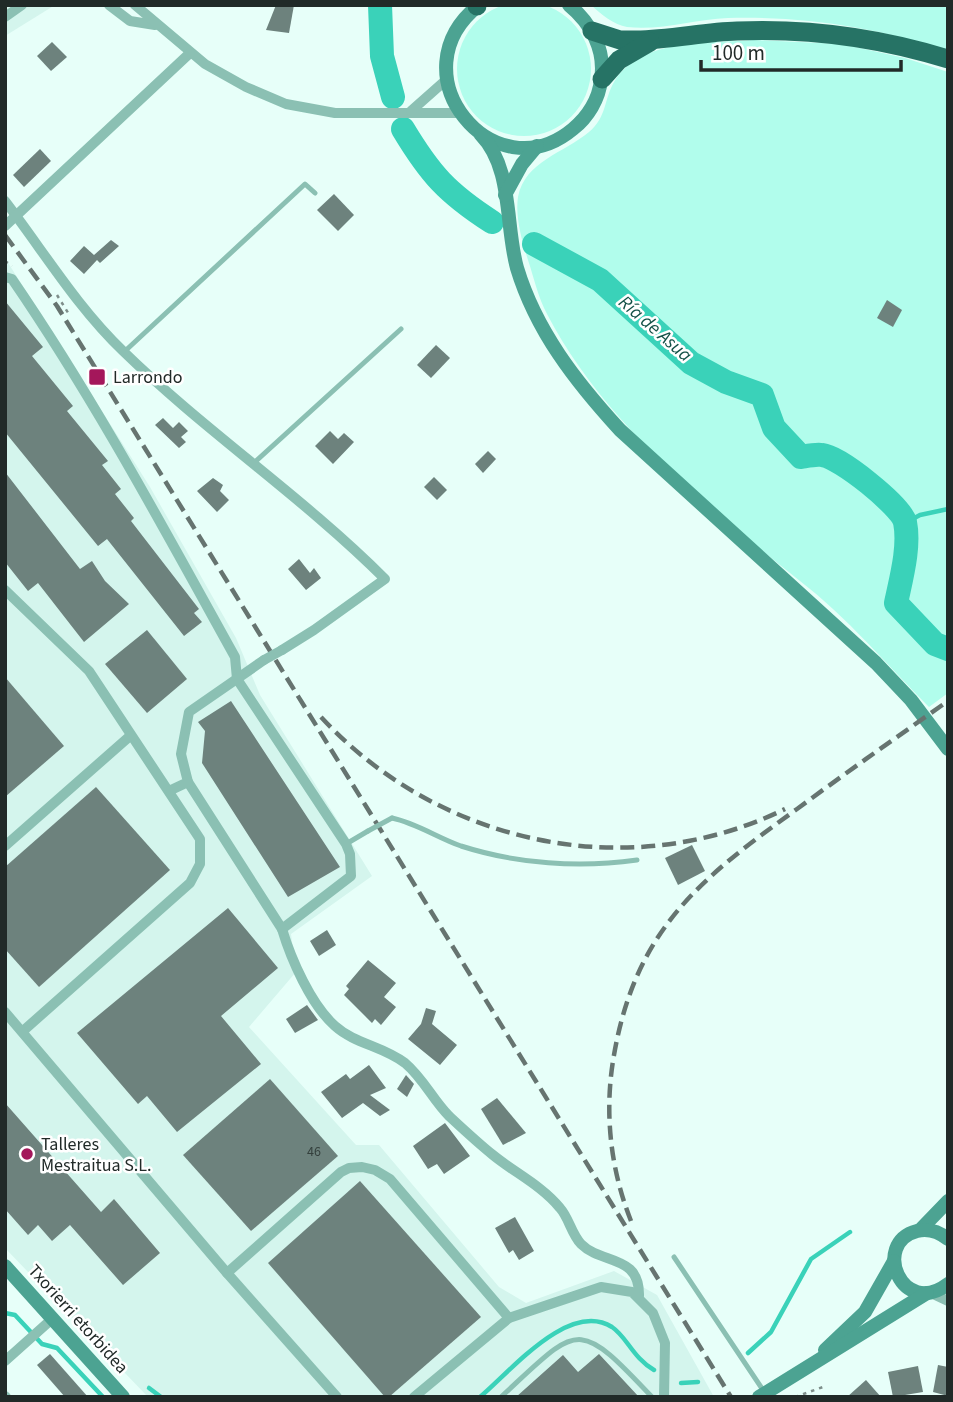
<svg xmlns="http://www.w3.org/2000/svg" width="953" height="1402" font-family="'Source Sans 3',sans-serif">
  <rect width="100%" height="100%" fill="#e7fff9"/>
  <g fill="#d4f5ed">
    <path d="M5 5H55L5 36Z"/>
    <path d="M5 258 150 487 236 638 260 695 372 876 291 934 296 972 249 1027 356 1145H379L499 1287 526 1303 614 1271 657 1295 714 1397H148L5 1248Z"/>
  </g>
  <g fill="#b1fdec">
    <circle cx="524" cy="69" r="67"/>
    <path d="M591 5H948V51C875 27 804 16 728 18 695 19 661 31 627 27 614 25 601 14 591 5Z"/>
    <path d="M754 40 842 44 905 58 948 72V693L929 707C887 665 847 617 800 581 709 509 601 419 547 314 538 297 534 278 528 260 522 241 515 217 518 197 525 161 564 153 589 132 607 117 604 99 614 82 641 37 709 44 754 40Z"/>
  </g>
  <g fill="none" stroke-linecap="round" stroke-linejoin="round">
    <g stroke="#3ad2b9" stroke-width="4.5">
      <path d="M905 523 920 515 948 509"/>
      <path d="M5 1313 15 1315 42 1344 57 1348 103 1397"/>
      <path d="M748 1353 771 1332 811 1259 850 1232"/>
      <path d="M681 1383 698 1382"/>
      <path d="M149 1388 161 1397"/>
      <path d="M480 1397C511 1371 569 1300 612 1327 627 1337 633 1358 654 1370"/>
    </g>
    <g stroke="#3ad2b9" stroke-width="24">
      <path d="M380 5 382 56 393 97"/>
      <path d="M403 129C430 174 447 193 492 222"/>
      <path d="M534 244 600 280 691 363 726 382 762 395 774 428 801 457C807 456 816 454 822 455 840 457 901 506 905 522 910 547 901 579 896 603L935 644 948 649"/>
    </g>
  </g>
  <g fill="#6d827d">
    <path d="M276 5H294L289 33 266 30Z"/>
    <path d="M52 42 67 57 51 71 37 56Z"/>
    <path d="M40 149 51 161 24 187 13 175Z"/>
    <path d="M334 194 354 215 338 231 317 210Z"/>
    <path d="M111 240 119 246 100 263 97 260 84 274 70 261 84 246 94 255Z"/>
    <path d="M887 300 902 310 893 327 877 318Z"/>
    <path d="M5 301 43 347 32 356 73 406 67 411 108 461 102 465 121 489 115 494 134 518 131 521 199 609 194 613 202 622 184 636 107 539 98 546 5 432Z"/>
    <path d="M436 345 450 358 431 378 417 365Z"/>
    <path d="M163 418 173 428 179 422 188 431 181 437 186 442 179 448 155 425Z"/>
    <path d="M330 431 338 439 344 433 354 442 333 464 315 446Z"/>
    <path d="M488 451 496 459 483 473 475 464Z"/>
    <path d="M5 472 80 569 92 561 105 581 129 604 84 642 38 583 28 591 5 562Z"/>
    <path d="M434 477 447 490 437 500 424 487Z"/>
    <path d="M213 478 223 485 220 491 229 500 217 512 197 491Z"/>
    <path d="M299 559 310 573 314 568 321 578 306 590 288 569Z"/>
    <path d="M147 630 187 679 147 713 105 664Z"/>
    <path d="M5 677 64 746 5 797Z"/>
    <path d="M231 701 340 867 288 897 202 763 205 731 198 722Z"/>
    <path d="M96 787 170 870 39 987 5 949V867Z"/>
    <path d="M692 845 705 871 678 885 665 858Z"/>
    <path d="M228 908 278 968 221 1016 261 1064 177 1132 147 1096 138 1104 77 1033Z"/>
    <path d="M327 930 336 945 319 956 310 941Z"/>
    <path d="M368 960 396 983 384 997 396 1007 381 1025 375 1019 372 1023 344 995 349 989 346 986Z"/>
    <path d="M307 1005 318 1020 295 1033 286 1019Z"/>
    <path d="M426 1008 436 1011 432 1024 457 1045 440 1065 408 1039 421 1024Z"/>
    <path d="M369 1065 386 1088 370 1095 390 1110 380 1116 363 1103 342 1118 321 1092 346 1074 350 1079Z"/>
    <path d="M406 1075 414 1084 407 1097 397 1089Z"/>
    <path d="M270 1079 338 1156 251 1231 183 1155Z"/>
    <path d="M497 1098 526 1133 503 1145 481 1109Z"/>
    <path d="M5 1103 101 1212 114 1199 160 1253 123 1285 70 1225 52 1241 38 1225 28 1235 5 1209Z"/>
    <path d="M445 1123 470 1156 444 1174 437 1164 428 1169 413 1146Z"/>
    <path d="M360 1181 481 1317 389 1397H385L268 1263Z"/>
    <path d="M515 1217 534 1251 519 1260 513 1250 509 1253 495 1228Z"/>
    <path d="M50 1354 88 1397H65L37 1365Z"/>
    <path d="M599 1354 639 1397H516L563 1355 578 1372Z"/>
    <path d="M938 1365 948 1367V1396L933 1392Z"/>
    <path d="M918 1366 923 1392 893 1397 888 1372Z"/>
    <path d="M866 1380 881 1397H847Z"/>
  </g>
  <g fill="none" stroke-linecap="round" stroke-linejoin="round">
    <g stroke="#7e8e8a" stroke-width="2.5" stroke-dasharray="3.5 5" stroke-linecap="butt">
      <path d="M5 261 12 266"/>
      <path d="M57 295 70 316"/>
      <path d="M795 1397 823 1387"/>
    </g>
    <g stroke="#8bc0b3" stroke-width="5">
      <path d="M124 352 305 184 315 193"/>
      <path d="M255 462 401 329"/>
      <path d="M392 818C416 823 438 838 461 846 517 864 579 868 637 860"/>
      <path d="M346 844 368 831"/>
      <path d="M674 1257 765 1393"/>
      <path d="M501 1397C579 1325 576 1316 652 1397"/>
    </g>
    <g stroke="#8bc0b3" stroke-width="10">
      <path d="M109 5 130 21 155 25"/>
      <path d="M135 5 205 64 246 87 286 104 335 113H459"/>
      <path d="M5 17 22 5"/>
      <path d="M411 111 446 80"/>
      <path d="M5 201C44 252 77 307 123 351 206 432 303 497 385 579L314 630 282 650"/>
      <path d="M5 226 190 53"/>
      <path d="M5 277 12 279C95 400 164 529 235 657L237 679 346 844 350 854 351 876 282 929 188 782"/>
      <path d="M5 590 89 671 200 839V864L190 883 23 1031"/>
      <path d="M171 790 188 782 181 754 189 712 264 660"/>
      <path d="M5 846 130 736"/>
      <path d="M282 929C291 959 311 1005 335 1026 355 1044 383 1046 405 1063 423 1078 433 1100 449 1116 463 1129 478 1143 493 1155 515 1173 541 1185 560 1208 569 1218 571 1233 581 1244 602 1265 640 1254 639 1296"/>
      <path d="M5 1012 227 1273 337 1397"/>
      <path d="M227 1273 341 1172 349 1168 362 1167 375 1170 390 1179 509 1318"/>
      <path d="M931 1293 948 1301"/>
      <path d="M5 1361 52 1319"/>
      <path d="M5 1396 6 1397"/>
      <path d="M414 1397 509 1318 601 1287 632 1292 653 1313 665 1343 664 1397"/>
    </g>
    <g stroke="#4ca392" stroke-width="14">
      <path d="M479 5C393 73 494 195 573 129 588 117 599 99 601 80 606 50 591 23 569 5"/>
      <path d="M481 135C513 168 505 225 517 268 536 331 576 382 620 430L876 663 911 700 948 749"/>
      <path d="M505 195 522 164 537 146"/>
      <path d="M920 1230 948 1201"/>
      <path d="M948 1239C939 1232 929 1228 917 1231 871 1243 902 1319 948 1284"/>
      <path d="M5 1266 123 1397"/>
      <path d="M825 1350 865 1312 894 1261"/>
      <path d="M759 1397 927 1293"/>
    </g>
    <g stroke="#267365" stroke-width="19">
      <path d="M477 6V5"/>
      <path d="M592 31 620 40H636C670 40 703 32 737 31 808 28 880 38 948 59"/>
      <path d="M602 79 619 60 650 42"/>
    </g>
    <g stroke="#667470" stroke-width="4.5" stroke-dasharray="14 7" stroke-linecap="butt">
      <path d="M5 235 57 306 731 1397"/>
      <path d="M321 717C438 844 628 886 785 809"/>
      <path d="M631 1221C610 1168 604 1111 614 1055 636 929 700 879 797 809 847 772 897 737 948 701"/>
    </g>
    <path stroke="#8bc0b3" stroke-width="5" d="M368 831 392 818"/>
    <path stroke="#8bc0b3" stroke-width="10" d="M264 660 282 650"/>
  </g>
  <g fill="#a4175b" stroke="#fff" stroke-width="2.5">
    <rect x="88" y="368" width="18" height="18" rx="3.5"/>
    <circle cx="27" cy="1154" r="7"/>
  </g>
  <g text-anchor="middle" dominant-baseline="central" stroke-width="5" stroke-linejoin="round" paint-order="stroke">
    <g font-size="14" fill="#34403d">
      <text x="314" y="1152">46</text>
    </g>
    <g font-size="18" fill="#212a28" stroke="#fff" text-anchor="start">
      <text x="113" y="377">Larrondo</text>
      <text x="41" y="1144">Talleres<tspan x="41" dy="21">Mestraitua S.L.</tspan></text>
    </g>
    <g font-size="18" fill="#212a28" stroke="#fff">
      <text transform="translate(78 1319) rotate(48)">Txorierri etorbidea</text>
    </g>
    <g font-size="19" font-style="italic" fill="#135147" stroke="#fff">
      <text transform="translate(655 329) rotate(41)">Ría de Asua</text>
    </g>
  </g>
  <rect width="953" height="1402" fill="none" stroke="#212a28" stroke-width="14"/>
  <path d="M701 60v10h200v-10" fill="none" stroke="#212a28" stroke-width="3.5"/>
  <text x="712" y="60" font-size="21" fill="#212a28" stroke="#ffffff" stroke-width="5" paint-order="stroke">100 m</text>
</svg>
